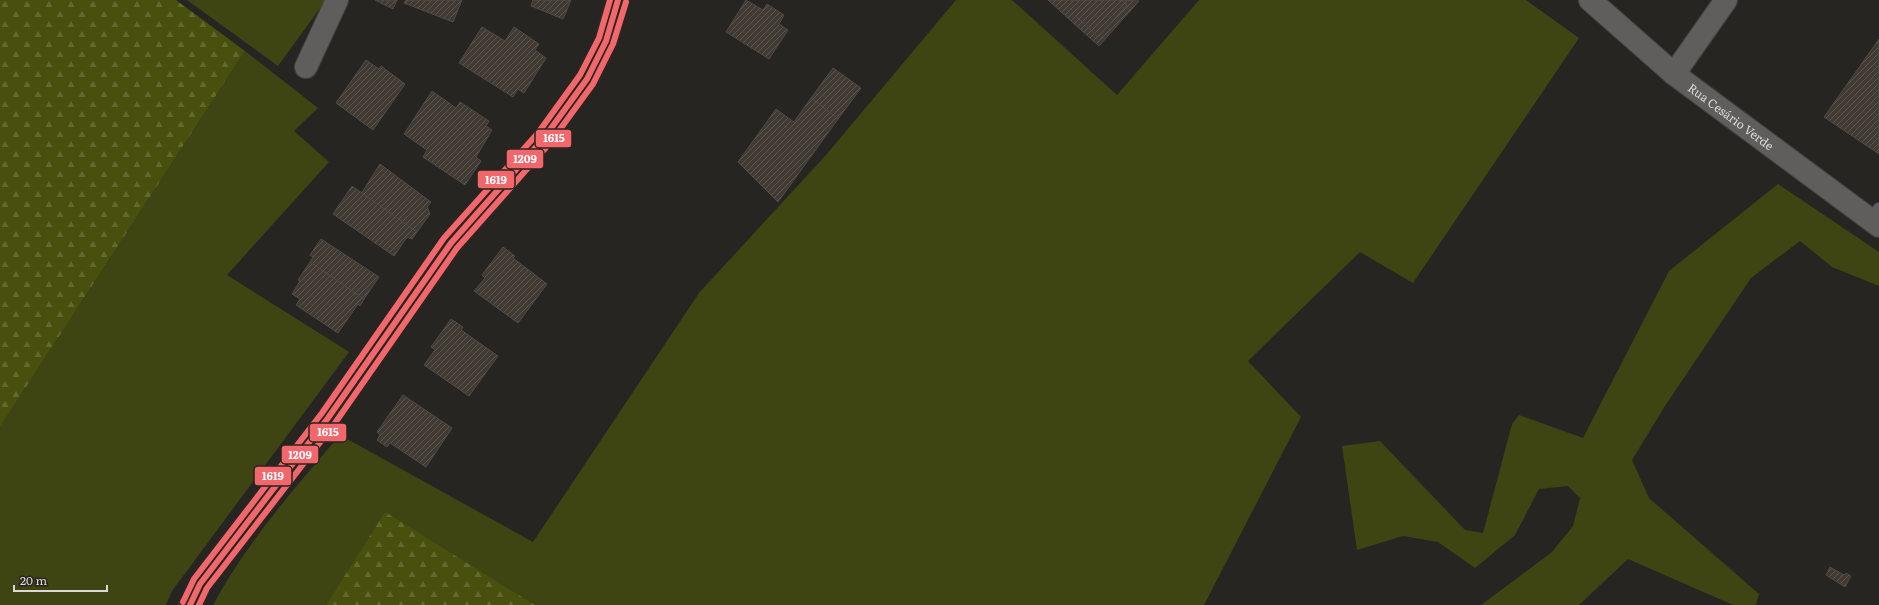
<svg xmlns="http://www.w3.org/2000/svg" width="1879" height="605" font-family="Literata,serif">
  <defs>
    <pattern id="forest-firs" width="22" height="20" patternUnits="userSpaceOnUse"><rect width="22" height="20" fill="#494f0c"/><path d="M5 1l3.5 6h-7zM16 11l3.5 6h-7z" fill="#63682e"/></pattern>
    <pattern id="building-hatch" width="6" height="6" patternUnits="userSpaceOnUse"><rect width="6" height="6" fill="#413a32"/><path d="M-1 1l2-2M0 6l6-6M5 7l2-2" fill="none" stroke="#5c564f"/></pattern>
  </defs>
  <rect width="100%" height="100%" fill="#272522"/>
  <g fill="#3f4413">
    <path d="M187 0H326L278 66Z"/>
    <path d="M956 0H1012L1117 95 1199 0H1526L1579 38 1413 283 1360 252 1248 361 1301 417 1204 605H535L385 513 326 605H213C247 542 294 489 340 435L533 542 699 293 826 155Z"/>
    <path d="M245 51 318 108 294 131 329 162 227 275 349 352 172 591 166 605H0V427Z"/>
    <path d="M1778 184 1879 252V286L1832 267 1800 241 1751 278 1665 406 1632 460 1649 498 1759 594 1756 605H1733L1628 559 1579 605H1481L1552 552 1573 526 1580 498 1568 486 1539 489 1515 535 1475 568 1438 542 1403 536 1357 550 1342 446 1380 441 1465 530 1483 533 1512 424 1519 415 1583 438 1669 271Z"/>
  </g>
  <g fill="url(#forest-firs)">
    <path d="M0 0H176L245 51 0 427Z"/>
    <path d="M385 512 535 605H326Z"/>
  </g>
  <g fill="url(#building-hatch)" stroke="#4e4a48">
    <path d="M375 0H397L393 9Z"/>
    <path d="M406 0H462L453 22 404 3Z"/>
    <path d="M533 0H571L563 19 531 6Z"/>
    <path d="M746 0 763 10 767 4 784 15 779 24 788 30 769 59 726 32Z"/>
    <path d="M1048 0H1122L1127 5 1098 37 1076 16 1071 21Z"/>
    <path d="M1122 0 1139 1 1099 46 1071 21 1076 16 1098 37 1127 5Z"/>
    <path d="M482 27 505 41 514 27 539 44 535 50 546 58 524 93 518 89 513 97 459 63Z"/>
    <path d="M1879 39V154L1824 117Z"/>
    <path d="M366 60 379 69 381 66 405 84 373 130 336 103Z"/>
    <path d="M833 68 861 88 838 119 811 98Z"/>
    <path d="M432 91 456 108 460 102 489 121 486 126 492 130 476 157 481 161 465 185 423 157 427 150 404 134Z"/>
    <path d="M811 98 838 119 778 202 738 162 776 109 794 122Z"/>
    <path d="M380 164 431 202 427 207 430 214 417 232 361 194Z"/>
    <path d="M352 186 417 232 412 239 407 237 394 256 333 214Z"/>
    <path d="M321 239 379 277 364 299 310 262 313 257 310 255Z"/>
    <path d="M503 247 515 256 513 258 547 284 518 323 474 291 485 278 482 275Z"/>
    <path d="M310 262 364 299 360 306 358 304 338 333 296 305 300 299 292 294 300 281 298 280Z"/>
    <path d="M451 319 463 327 461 330 498 356 469 396 424 365 435 350 431 347Z"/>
    <path d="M403 395 452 428 426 467 390 443 387 447 377 440 380 435 377 432Z"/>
    <path d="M1830 567 1844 575 1846 573 1851 576 1845 587 1826 575Z"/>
  </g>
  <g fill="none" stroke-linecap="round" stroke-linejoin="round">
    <defs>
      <path id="lane" d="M1871 220 1879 209"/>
      <g id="street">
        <path id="s1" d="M1590 0 1674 74 1879 226"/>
        <path d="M306 67 337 0"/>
        <path d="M1674 74 1726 0"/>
      </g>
      <path id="secondary" d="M190 605 200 584 328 418 451 243 544 138 587 79 606 41 618 0"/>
    </defs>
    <use href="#lane" stroke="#454240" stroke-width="14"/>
    <use href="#street" stroke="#454240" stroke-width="24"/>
    <use href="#secondary" stroke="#454240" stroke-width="24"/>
    <use href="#lane" stroke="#605e5c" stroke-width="12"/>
    <use href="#street" stroke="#605e5c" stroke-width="22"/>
    <use href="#secondary" stroke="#605e5c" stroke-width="22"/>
    <defs>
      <path id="bus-1" d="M190 605 200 584 328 418 451 243 544 138 587 79 606 41 618 0"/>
      <path id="bus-2" d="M199 605 207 588 335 423 457 248 550 143 593 84 613 44 626 2"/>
      <path id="bus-3" d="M183 602 194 579 322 413 444 238 538 133 580 75 599 38 610 0"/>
    </defs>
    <use href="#bus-1" stroke="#2a251f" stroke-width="9"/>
    <use href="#bus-2" stroke="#2a251f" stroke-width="9"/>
    <use href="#bus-3" stroke="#2a251f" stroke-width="9"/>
    <use href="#bus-1" stroke="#f1676c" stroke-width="6"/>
    <use href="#bus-2" stroke="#f1676c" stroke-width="6"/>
    <use href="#bus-3" stroke="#f1676c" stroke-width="6"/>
  </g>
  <g text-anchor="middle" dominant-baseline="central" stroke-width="3.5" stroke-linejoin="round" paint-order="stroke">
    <g font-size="12" fill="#dcd8d5" stroke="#2a251f">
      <text stroke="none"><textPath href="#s1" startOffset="183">Rua Cesário Verde</textPath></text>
    </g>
  </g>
  <g stroke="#2a251f" stroke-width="1.5">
    <rect x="535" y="129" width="37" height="19" rx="4" fill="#f1676c"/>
    <rect x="506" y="149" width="38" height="20" rx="4" fill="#f1676c"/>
    <rect x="477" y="170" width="38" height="19" rx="4" fill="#f1676c"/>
    <rect x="309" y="423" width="38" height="19" rx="4" fill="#f1676c"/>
    <rect x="281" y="445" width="38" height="19" rx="4" fill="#f1676c"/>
    <rect x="254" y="466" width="38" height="20" rx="4" fill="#f1676c"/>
  </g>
  <g font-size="11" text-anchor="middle" font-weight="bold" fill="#fff">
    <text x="554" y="142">1615</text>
    <text x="525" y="163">1209</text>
    <text x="496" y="184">1619</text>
    <text x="328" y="436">1615</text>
    <text x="300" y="459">1209</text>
    <text x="273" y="480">1619</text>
  </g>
  <path d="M14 585v6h93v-6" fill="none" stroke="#dcd8d5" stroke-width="2"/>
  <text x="20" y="585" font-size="12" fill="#dcd8d5" stroke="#2a251f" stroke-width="3" paint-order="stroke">20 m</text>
</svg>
